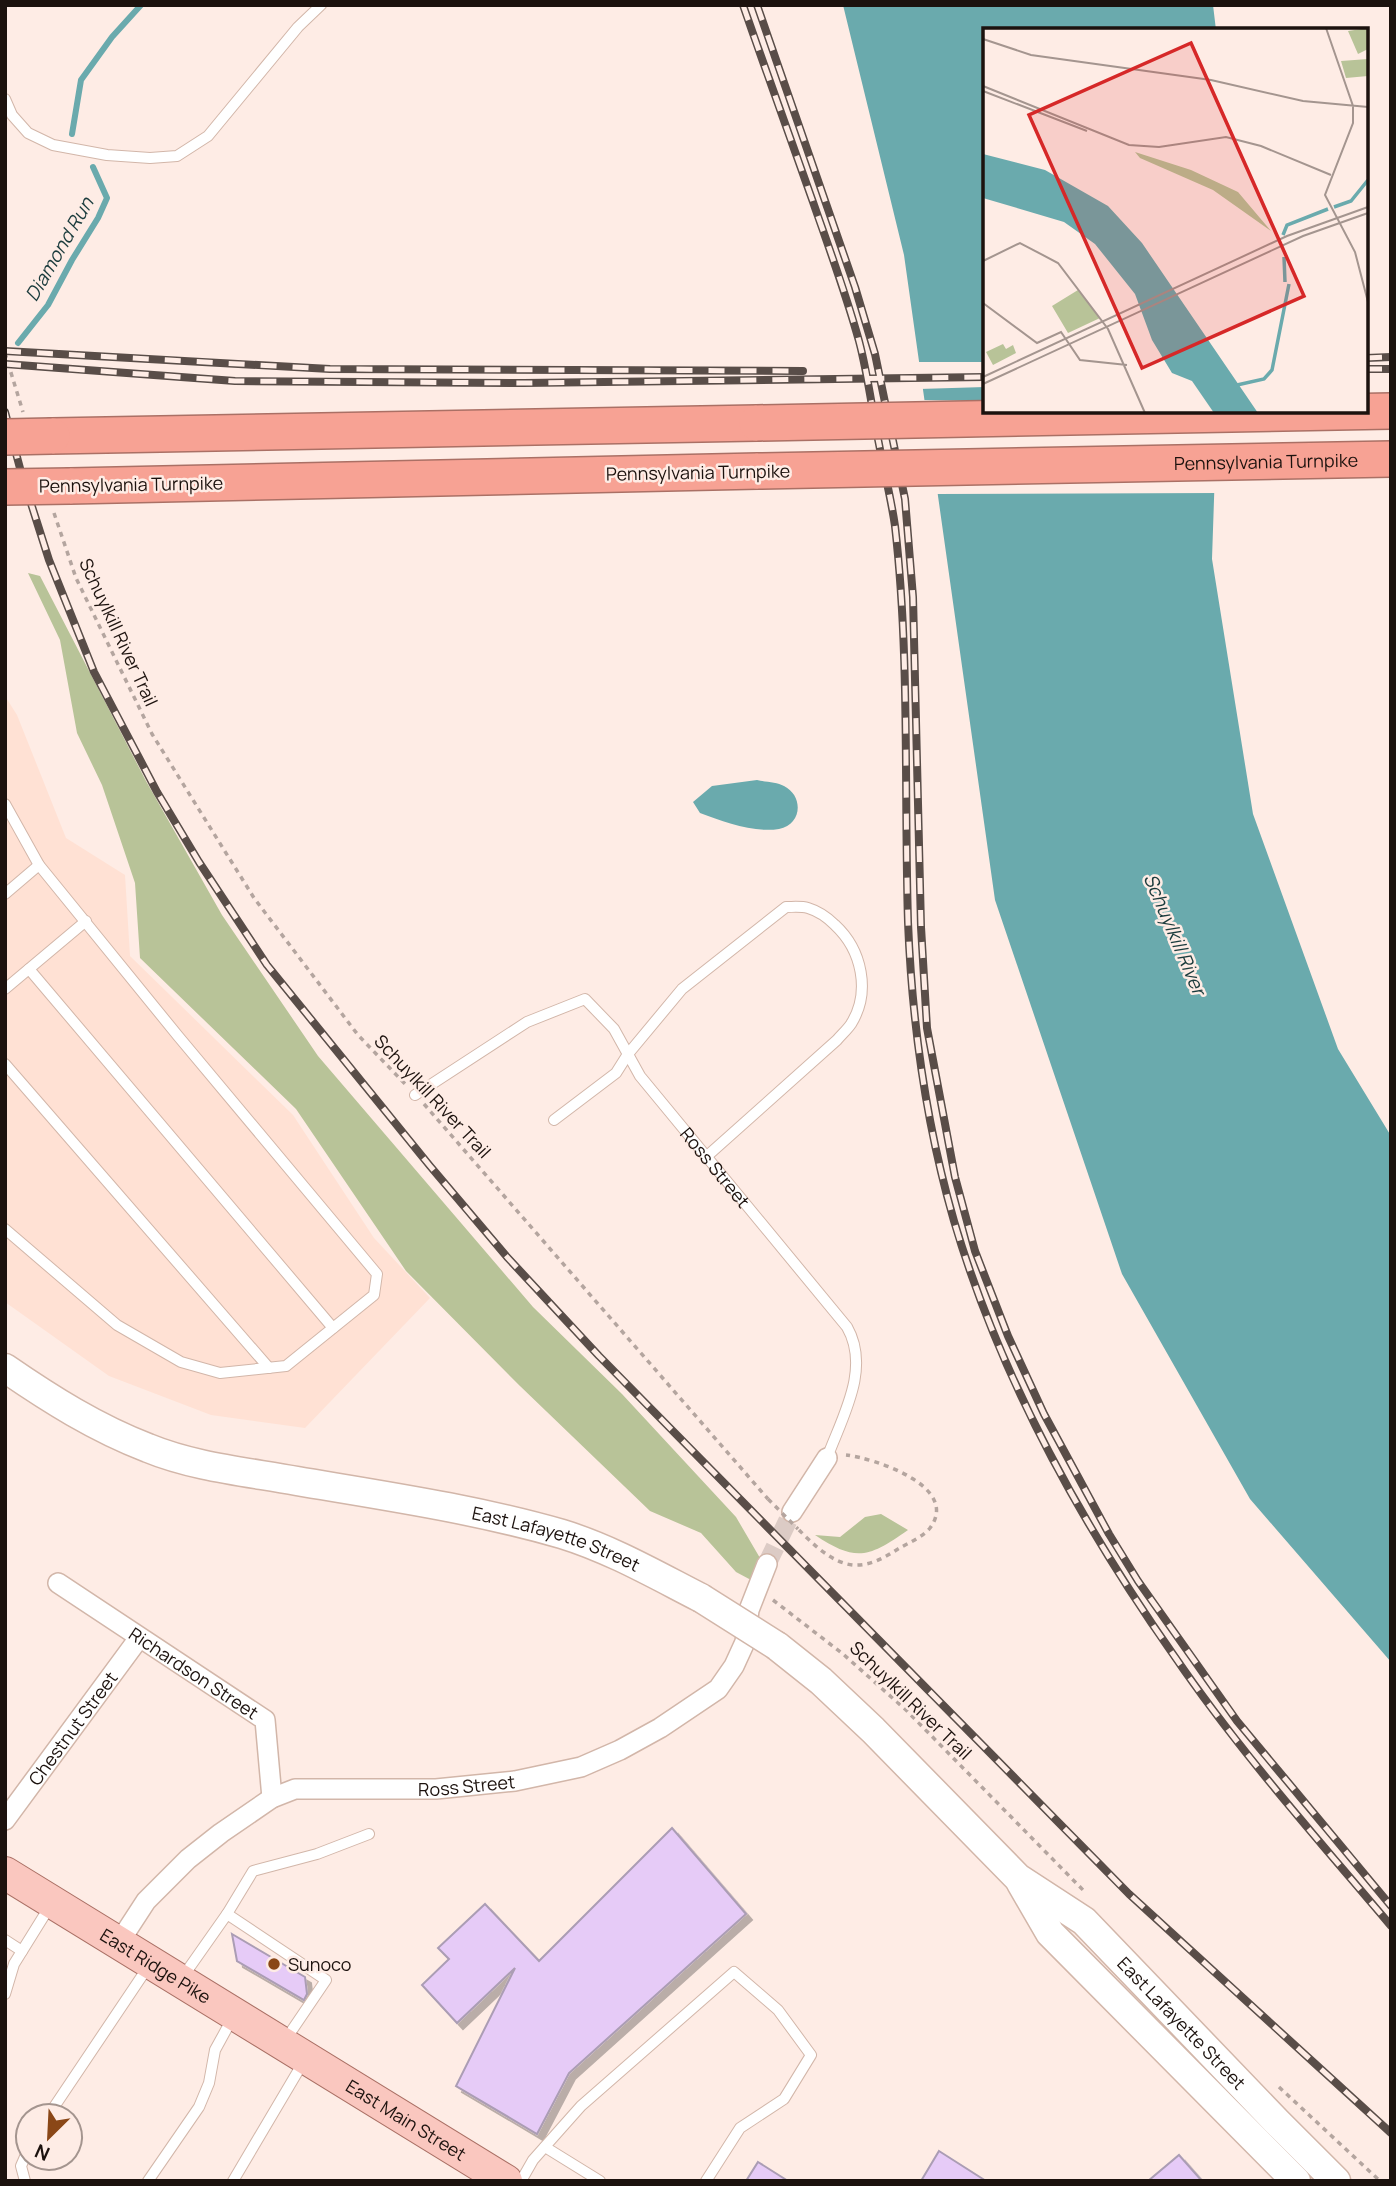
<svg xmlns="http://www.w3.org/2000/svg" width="1396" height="2186" font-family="Manrope,sans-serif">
  <defs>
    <filter id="shadow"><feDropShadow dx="6" dy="6" stdDeviation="0" flood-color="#0004"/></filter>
  </defs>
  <rect width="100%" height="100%" fill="#feece5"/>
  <path fill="#ffe1d4" d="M5 696 17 715 66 838 125 875 130 956 293 1115 374 1238 430 1298 305 1428 211 1415 109 1376 5 1302Z"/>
  <g fill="#b8c398">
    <path d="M28 573 40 576 146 781 222 915 318 1056 533 1307 622 1394 736 1517 760 1558 751 1580 736 1572 701 1533 650 1511 520 1386 406 1271 296 1109 140 958 135 883 102 785 77 733 60 640Z"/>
    <path d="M881 1514 908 1530C869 1557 857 1563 815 1535L840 1537 865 1517Z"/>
  </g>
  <g fill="#6aaaad">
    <path d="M843 5H1213L1216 30H985V411H1217L1212 559 1253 814 1338 1049 1391 1136V1662L1250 1499 1122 1274 995 900 904 255Z"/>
    <path d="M757 780C766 782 777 782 784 786 804 796 802 825 779 829 754 833 724 822 700 813L693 802 712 786Z"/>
  </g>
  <g fill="#feece5">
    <path d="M915 362H985V387L919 389Z"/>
    <path d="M921 400 985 401V411H1221L1218 493 934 494Z"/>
  </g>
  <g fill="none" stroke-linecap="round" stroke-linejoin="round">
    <g stroke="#6aaaad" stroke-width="6">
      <path d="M72 134 81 80 112 37 141 5"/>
      <path d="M18 343 48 305 72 260 98 218 107 198 93 167"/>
    </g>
  </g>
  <g fill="#e6cbf7" stroke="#ab9db4" stroke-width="2" filter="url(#shadow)">
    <path d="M672 1828 746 1914 569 2073 537 2134 456 2086 515 1968 457 2023 422 1985 449 1959 438 1948 485 1904 539 1961Z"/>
    <path d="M232 1934 305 1977 307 1994 304 2000 237 1961Z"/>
    <path d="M939 2151 986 2181H921Z"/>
    <path d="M1179 2155 1202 2181H1148Z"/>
    <path d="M758 2162 788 2181H746Z"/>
  </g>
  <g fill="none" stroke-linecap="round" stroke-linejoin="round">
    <path stroke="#dccbc5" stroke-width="19" stroke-dasharray="19 10" stroke-linecap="butt" d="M767 1564 792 1512"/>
    <defs>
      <g id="lane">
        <path d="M5 99 12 115 28 133 53 145 107 155 150 158 177 156 208 136 298 27 321 5"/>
        <path d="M5 804 39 865 178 1036 377 1274 374 1295 286 1366 220 1373 181 1362 117 1325 5 1229"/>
        <path d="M5 894 39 865"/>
        <path d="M29 969 333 1328"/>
        <path d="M5 989 86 921"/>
        <path d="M5 1064 269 1368"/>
        <path id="s1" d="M415 1095 527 1022 585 999 614 1029 640 1076 847 1327C871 1369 842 1417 827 1458"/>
        <path d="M554 1120 616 1073 628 1054 682 989 786 907C793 907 801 906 808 908 818 911 828 918 835 925 862 950 871 992 851 1024 847 1030 841 1035 837 1040L706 1157"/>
        <path d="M227 1914 253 1871 317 1854 369 1834"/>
        <path d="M5 1940 22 1951"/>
        <path d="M182 1978 227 1914 326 1980 286 2039"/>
        <path d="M5 1994 14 1964 50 1906"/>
        <path d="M48 2116 148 1967"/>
        <path d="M545 2147 600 2181"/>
        <path d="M25 2181 21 2166 28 2150"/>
        <path d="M148 2181 199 2107 209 2083 215 2050 232 2019"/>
        <path d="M233 2181 304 2061"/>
        <path d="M521 2181 533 2160 581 2106 734 1972 778 2010 811 2055 784 2099 740 2128 706 2181"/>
      </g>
      <g id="street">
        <path d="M792 1512 827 1458"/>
        <path id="s2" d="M58 1583 265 1720 272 1798"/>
        <path id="s3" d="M5 1820 139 1638"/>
        <path id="s4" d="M118 1944 146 1901 188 1859 221 1833 272 1798 295 1789H436L515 1781 581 1767 620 1750 660 1728 718 1689 734 1666 745 1642 749 1610 767 1564"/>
      </g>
      <g id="secondary">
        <path id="s5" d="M5 1368C50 1399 96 1428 148 1448 194 1467 248 1472 297 1481 386 1496 475 1509 562 1534 611 1549 656 1575 701 1598"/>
        <path id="s6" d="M777 1646 821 1681 873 1730 1018 1878 1084 1921 1277 2122 1336 2181"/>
        <path d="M1021 1883 1050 1933 1296 2181"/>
      </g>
      <g id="primary">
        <path id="s7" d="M5 1873 506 2181"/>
      </g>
      <g id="highway">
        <path d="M52 436 757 423"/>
        <path d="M70 486 758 471"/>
      </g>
    </defs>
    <use href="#lane" stroke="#d2b6a9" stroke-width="12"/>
    <use href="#street" stroke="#d2b6a9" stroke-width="22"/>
    <use href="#secondary" stroke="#d2b6a9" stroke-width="31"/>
    <use href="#primary" stroke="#aa7065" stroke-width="34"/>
    <use href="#highway" stroke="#aa7065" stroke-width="38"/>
    <g stroke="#b4a59f" stroke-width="3.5" stroke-dasharray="5 5" stroke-linecap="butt">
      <path d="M5 353 23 412"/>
      <path d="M54 513 76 578 152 734 254 898 358 1035 407 1086"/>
      <path d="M424 1104 768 1499"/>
      <path d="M799 1530C813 1544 832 1563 853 1565 870 1566 884 1558 898 1549 908 1543 923 1537 930 1528 961 1486 873 1458 846 1455"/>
      <path d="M773 1600 843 1654 906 1710 1083 1890"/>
      <path d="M1279 2087 1380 2181"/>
    </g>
    <use href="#lane" stroke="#fff" stroke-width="10"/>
    <use href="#street" stroke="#fff" stroke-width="19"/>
    <use href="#secondary" stroke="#fff" stroke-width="28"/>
    <use href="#primary" stroke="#fac7bf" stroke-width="32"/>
    <use href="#highway" stroke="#f7a294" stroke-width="35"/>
    <defs>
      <g id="rail">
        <path d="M743 5C766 71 790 137 813 202 829 248 846 294 859 341 868 375 872 410 879 444 884 471 891 498 895 526 910 657 904 790 908 922 912 1023 926 1124 954 1221 1000 1377 1082 1525 1175 1657 1240 1752 1317 1838 1391 1926"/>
        <path d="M757 5 855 287 875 354 905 499 913 597 921 927 927 1028 955 1177 975 1251 1008 1336 1044 1414 1109 1534 1138 1581 1237 1721 1391 1906"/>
        <path d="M5 351 330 369 803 371"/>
        <path d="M1366 358 1391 357"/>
        <path d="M5 364 235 381 524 383 985 377"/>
        <path d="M1366 369H1391"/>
        <path d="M5 412 21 472 49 560 94 672 157 792 199 862 267 965 430 1166 507 1257 599 1356 1129 1894 1391 2133"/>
      </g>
    </defs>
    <use href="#rail" stroke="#594d48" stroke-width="8"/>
    <use href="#rail" stroke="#feece5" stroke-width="5" stroke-dasharray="16" stroke-linecap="butt"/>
    <defs>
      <path id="secondary-bridge" d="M701 1598 777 1646"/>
      <g id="highway-bridge">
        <path d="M757 423 1391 411"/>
        <path d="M5 437 52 436"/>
        <path id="s8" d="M758 471 1391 459"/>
        <path d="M5 487 70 486"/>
      </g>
    </defs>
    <use href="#secondary-bridge" stroke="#d2b6a9" stroke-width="31" stroke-linecap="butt"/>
    <use href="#highway-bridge" stroke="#aa7065" stroke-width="38" stroke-linecap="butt"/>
    <path stroke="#b4a59f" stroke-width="3.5" stroke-dasharray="5 5" stroke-linecap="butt" d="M768 1499 798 1529"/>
    <use href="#secondary-bridge" stroke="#fff" stroke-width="28"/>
    <use href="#highway-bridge" stroke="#f7a294" stroke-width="35"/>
  </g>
  <circle fill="#8a4717" stroke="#feece5" stroke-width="2.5" cx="274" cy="1964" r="7"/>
  <g text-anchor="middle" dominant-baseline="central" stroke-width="5" stroke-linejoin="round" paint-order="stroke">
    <g font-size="18" fill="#1c120e" stroke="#feece5">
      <text stroke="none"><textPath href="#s8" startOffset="508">Pennsylvania Turnpike</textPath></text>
      <text transform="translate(698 472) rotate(-1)">Pennsylvania Turnpike</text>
      <text transform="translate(131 484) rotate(-1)">Pennsylvania Turnpike</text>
      <text transform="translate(119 632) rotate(65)">Schuylkill River Trail</text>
      <text transform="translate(433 1096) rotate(47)">Schuylkill River Trail</text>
      <text stroke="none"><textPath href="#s1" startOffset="410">Ross Street</textPath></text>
      <text stroke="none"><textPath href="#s5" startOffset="583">East Lafayette Street</textPath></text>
      <text stroke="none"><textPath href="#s2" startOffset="163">Richardson Street</textPath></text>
      <text transform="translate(911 1700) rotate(44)">Schuylkill River Trail</text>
      <text stroke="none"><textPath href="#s3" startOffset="114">Chestnut Street</textPath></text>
      <text stroke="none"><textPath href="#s4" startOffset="411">Ross Street</textPath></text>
      <text stroke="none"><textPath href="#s7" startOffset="177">East Ridge Pike</textPath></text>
      <text stroke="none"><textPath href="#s6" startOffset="555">East Lafayette Street</textPath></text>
      <text stroke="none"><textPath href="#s7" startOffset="471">East Main Street</textPath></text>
    </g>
    <g font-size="18" fill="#1c120e" stroke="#feece5" text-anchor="start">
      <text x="288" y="1964">Sunoco</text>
    </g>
    <g font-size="19" font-style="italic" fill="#1a3b3c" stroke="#feece5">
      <text transform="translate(59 249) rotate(-60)">Diamond Run</text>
      <text transform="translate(1175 934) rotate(67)">Schuylkill River</text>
    </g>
  </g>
  <g transform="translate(983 28)">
    <rect width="385" height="385" fill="#feece5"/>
    <path d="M385 0V21L375 26 365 3ZM385 31V48L363 50 358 33ZM152 124 208 142 255 164 288 203 230 162 157 130ZM95 262 117 290 85 305 69 278ZM20 316 23 321 30 317 33 325 10 337 3 324Z" fill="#b8c398"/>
    <path d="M0 126 62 142 125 178 159 215 275 385H231L209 353 189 345 169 312 152 266 112 216 81 194 0 170Z" fill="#6aaaad"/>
    <path fill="none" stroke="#6aaaad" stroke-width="3.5" d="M351 179 368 173 385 152M300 207 304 197 345 181M301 229 302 254M254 357 281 351 289 342 306 256"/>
    <path fill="none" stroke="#a4958f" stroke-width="2" d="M343 0 370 78V95L342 167 372 224 385 274M0 11 48 27 228 52 320 73 385 79M0 58 146 117 176 119 243 109 278 118 348 147M0 63 104 103M0 233 37 215 75 235 125 301 162 385M0 275 54 315 78 304 97 332 144 337M0 349 304 208 385 179M0 356 320 208 385 185"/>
    <path fill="#d62828" fill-opacity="0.15" stroke="#d62828" stroke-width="3.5" d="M208 15 321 268 159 340 46 87Z"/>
    <rect width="385" height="385" fill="none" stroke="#1c120e" stroke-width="3.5"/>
  </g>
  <rect width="1396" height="2186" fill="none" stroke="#1c120e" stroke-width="14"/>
  <g transform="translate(49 2137) rotate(204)"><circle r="33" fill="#feece5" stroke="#a4958f" stroke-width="2"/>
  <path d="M0-5L12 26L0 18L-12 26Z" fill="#8a4717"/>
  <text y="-10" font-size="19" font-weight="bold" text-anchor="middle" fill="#1c120e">N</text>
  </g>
</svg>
